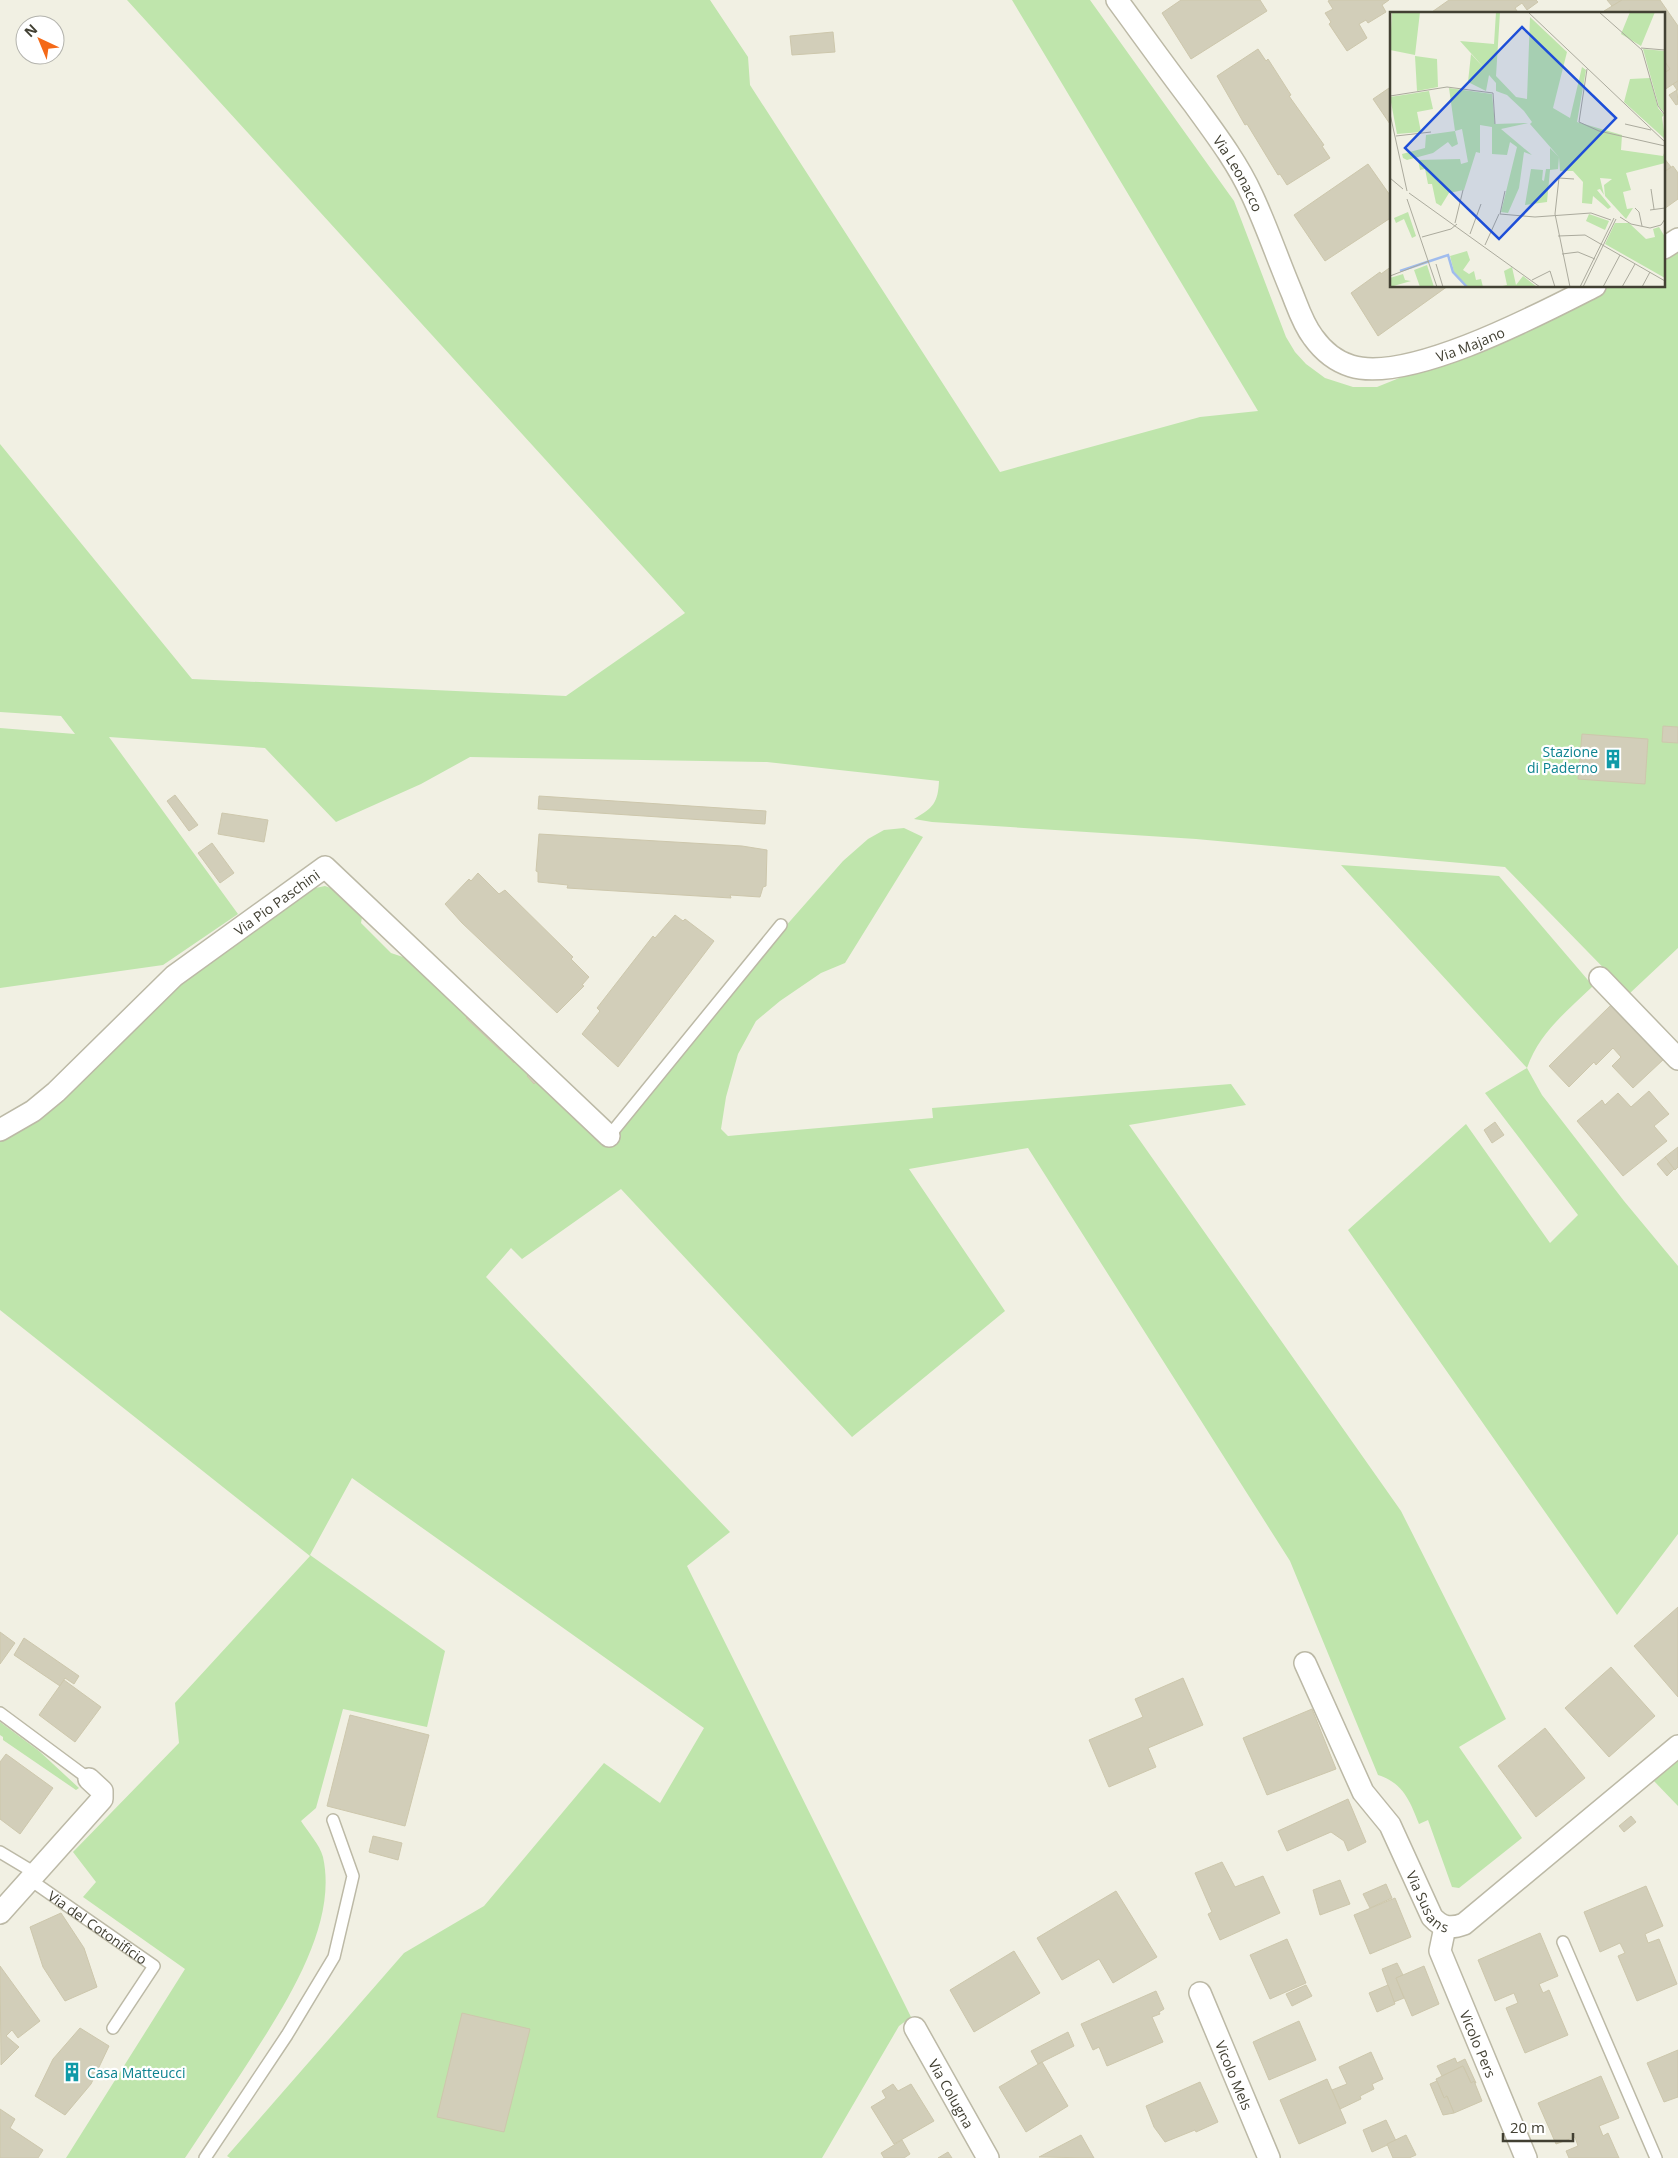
<svg xmlns="http://www.w3.org/2000/svg" width="1678" height="2158" font-family="'Open Sans',sans-serif">
  <rect width="100%" height="100%" fill="#f1f0e3"/>
  <g fill="#bfe5ac">
    <path d="M127 0H710L748 57 750 85 1000 472 1200 417 1258 411 1012 0H1090L1234 201 1286 337 1295 352 1306 364 1325 378 1353 387H1377L1439 362 1595 286H1664V248L1678 239V948L1629 994 1505 867 1196 839 932 822 914 819C933 808 938 803 939 781L767 762 470 757 421 784 336 822 265 748 109 737 238 914 163 965 0 988V728L75 734 61 716 0 712V444L192 679 566 696 685 613Z"/>
    <path d="M904 828 923 837 845 963 821 973 780 1001 756 1021 738 1054 726 1097 721 1129 728 1136 933 1118 932 1108 1231 1084 1246 1105 1129 1125 1401 1511 1506 1719 1459 1747 1522 1838 1459 1888 1452 1887 1428 1820 1419 1824C1410 1801 1403 1783 1378 1775L1290 1561 1028 1148 909 1169 1005 1311 852 1437 621 1189 522 1259 511 1248 486 1277 730 1532 687 1566 911 2017 899 2026 822 2158H230L227 2156 404 1953 484 1906 604 1763 660 1803 704 1728 352 1478 310 1555 445 1651 427 1727 343 1709 316 1808 301 1821C308 1832 320 1845 323 1857 339 1929 279 2014 242 2072 223 2101 204 2129 185 2158H66L185 1969 83 1897 96 1882 73 1852 179 1743 175 1703 310 1556 0 1310V1139L181 981 306 890 325 886 339 891 363 911 361 923 391 953 412 960 614 1140 784 928 843 861 868 839 884 830Z"/>
    <path d="M1341 865 1499 876 1593 986C1567 1011 1539 1033 1527 1068L1542 1095 1624 1201 1678 1266V1534L1617 1615 1348 1230 1466 1124 1550 1243 1578 1215 1485 1093 1527 1068Z"/>
    <path d="M0 1722 39 1751 79 1788 76 1790 3 1740V1737L0 1735Z"/>
    <path d="M1678 1760V1806L1653 1780Z"/>
  </g>
  <g fill="#d2ceb9" stroke="#cdc7ac">
    <path d="M1181 0H1260L1267 11 1191 59 1162 13Z"/>
    <path d="M1330 0H1389L1382 5 1386 12 1368 23 1366 20 1359 24 1367 38 1347 51 1329 24 1331 22 1325 13 1333 9 1328 1Z"/>
    <path d="M1449 0H1536L1538 2 1527 10 1522 3 1515 8 1519 14H1429Z"/>
    <path d="M1607 0H1622L1612 6Z"/>
    <path d="M1622 0H1660L1678 26V81L1664 90V73L1670 69 1664 63V14H1632L1630 10 1624 14H1606L1604 11Z"/>
    <path d="M833 32 835 52 792 55 790 36Z"/>
    <path d="M1258 49 1266 61 1268 59 1291 95 1289 96 1324 145 1322 146 1330 158 1287 185 1280 174 1278 175 1247 124 1245 125 1217 76Z"/>
    <path d="M1665 62 1670 69 1664 73V63Z"/>
    <path d="M1678 81V90H1677L1673 84Z"/>
    <path d="M1392 86V127L1373 99Z"/>
    <path d="M1677 90 1678 104 1676 105 1669 95Z"/>
    <path d="M1664 158 1671 167 1664 172Z"/>
    <path d="M1368 164 1392 198V217L1325 261 1294 215Z"/>
    <path d="M1673 166 1678 173V199L1664 209V172Z"/>
    <path d="M1392 266V286H1448L1378 336 1351 293 1380 272 1381 274Z"/>
    <path d="M1663 726 1678 727V743L1662 742Z"/>
    <path d="M1582 734 1648 739 1645 784 1578 779Z"/>
    <path d="M175 795 198 825 189 831 167 801Z"/>
    <path d="M539 796 766 811 765 824 538 809Z"/>
    <path d="M222 813 268 820 264 842 218 834Z"/>
    <path d="M539 834 742 846 767 850 766 886 763 887 760 897 730 895 731 898 567 888 568 885 538 882V872L536 871Z"/>
    <path d="M212 843 234 873 220 883 198 853Z"/>
    <path d="M478 873 499 894 505 890 573 957 571 959 589 977 582 985 584 986 557 1013 462 923 445 904 469 879 471 881Z"/>
    <path d="M675 915 683 921 685 919 714 941 618 1067 582 1034 600 1011 597 1008 653 936 655 938Z"/>
    <path d="M1611 1005 1664 1059 1633 1088 1612 1066 1621 1057 1613 1048 1596 1065 1594 1062 1569 1087 1549 1066Z"/>
    <path d="M472 1012 507 1045 501 1051 466 1018Z"/>
    <path d="M510 1047 520 1057 514 1063 504 1053Z"/>
    <path d="M533 1070 540 1078 534 1084 527 1076Z"/>
    <path d="M1649 1091 1669 1114 1654 1126 1667 1141 1623 1176 1577 1121 1602 1100 1605 1105 1618 1093 1631 1107Z"/>
    <path d="M1495 1122 1504 1135 1492 1143 1484 1130Z"/>
    <path d="M1678 1147V1167L1675 1170 1665 1157Z"/>
    <path d="M1665 1157 1674 1169 1667 1176 1657 1164Z"/>
    <path d="M1678 1607V1697L1634 1646Z"/>
    <path d="M0 1632 15 1643 0 1664Z"/>
    <path d="M24 1638 79 1676 74 1684 65 1678 60 1686 14 1655Z"/>
    <path d="M1611 1667 1655 1716 1609 1757 1565 1708Z"/>
    <path d="M1183 1678 1203 1725 1148 1748 1156 1767 1109 1787 1089 1740 1143 1717 1135 1699Z"/>
    <path d="M64 1680 101 1707 75 1742 39 1715Z"/>
    <path d="M1312 1709 1336 1769 1267 1795 1243 1738Z"/>
    <path d="M350 1715 429 1735 405 1826 327 1806Z"/>
    <path d="M1545 1728 1585 1778 1536 1817 1498 1766Z"/>
    <path d="M6 1754 53 1788 20 1834 0 1819V1762Z"/>
    <path d="M1348 1799 1366 1842 1348 1851 1344 1841 1331 1832 1287 1851 1278 1831Z"/>
    <path d="M1631 1816 1636 1822 1624 1832 1619 1826Z"/>
    <path d="M373 1836 402 1843 398 1860 369 1852Z"/>
    <path d="M1222 1862 1235 1887 1263 1876 1280 1913 1220 1940 1208 1914 1212 1912 1195 1873Z"/>
    <path d="M1340 1880 1350 1904 1320 1915 1313 1890Z"/>
    <path d="M1386 1884 1392 1898 1370 1908 1363 1894Z"/>
    <path d="M1646 1886 1663 1926 1645 1934 1648 1943 1659 1939 1677 1984 1637 2001 1618 1956 1625 1953 1620 1943 1600 1952 1584 1912Z"/>
    <path d="M1116 1891 1157 1957 1113 1983 1099 1959 1062 1980 1037 1938Z"/>
    <path d="M1395 1898 1411 1937 1370 1954 1354 1915Z"/>
    <path d="M61 1913 84 1948 97 1987 65 2001 43 1967 30 1927Z"/>
    <path d="M1540 1933 1558 1976 1539 1984 1543 1993 1549 1990 1568 2035 1525 2053 1506 2008 1518 2003 1514 1993 1495 2001 1478 1960Z"/>
    <path d="M1287 1939 1306 1983 1270 1999 1250 1955Z"/>
    <path d="M1014 1951 1040 1993 974 2032 950 1990Z"/>
    <path d="M1397 1963 1403 1975 1396 1978 1404 1998 1394 2002 1382 1969Z"/>
    <path d="M0 1966 40 2021 18 2038 12 2030 6 2036 19 2047 1 2065Z"/>
    <path d="M1424 1966 1439 2004 1412 2016 1396 1978Z"/>
    <path d="M1306 1985 1312 1996 1292 2006 1286 1994Z"/>
    <path d="M1388 1985 1395 2004 1377 2012 1369 1993Z"/>
    <path d="M1156 1991 1164 2009 1159 2012 1160 2014 1152 2017 1163 2042 1107 2066 1099 2047 1093 2050 1081 2024Z"/>
    <path d="M462 2013 530 2029 504 2132 437 2117Z"/>
    <path d="M1299 2021 1316 2060 1269 2080 1253 2042Z"/>
    <path d="M80 2028 109 2046 91 2084 65 2115 35 2096 53 2059Z"/>
    <path d="M1068 2032 1074 2046 1038 2064 1031 2051Z"/>
    <path d="M1678 2050V2097L1664 2102 1647 2063Z"/>
    <path d="M1371 2052 1383 2079 1372 2084 1374 2089 1360 2096 1361 2099 1340 2109 1332 2090 1347 2084 1339 2067Z"/>
    <path d="M1455 2058 1457 2063 1465 2059 1476 2083H1471L1463 2066 1442 2076 1437 2066Z"/>
    <path d="M1042 2062 1068 2106 1026 2132 999 2087Z"/>
    <path d="M1463 2066 1471 2083 1474 2081 1482 2101 1454 2113 1447 2096 1444 2098 1436 2079Z"/>
    <path d="M1601 2076 1619 2118 1599 2126 1603 2136 1608 2133 1619 2158H1569L1566 2151 1578 2146 1575 2137 1556 2144 1538 2103Z"/>
    <path d="M1327 2079 1346 2123 1299 2144 1280 2100Z"/>
    <path d="M1437 2081 1444 2098 1447 2096 1454 2113 1443 2115 1430 2084Z"/>
    <path d="M1200 2082 1218 2122 1196 2132 1195 2130 1165 2142 1154 2127 1146 2106Z"/>
    <path d="M893 2084 898 2091 911 2084 934 2121 894 2144 871 2107 886 2098 882 2091Z"/>
    <path d="M0 2109 15 2119 10 2128 43 2150 38 2158H0Z"/>
    <path d="M1386 2120 1396 2141 1372 2152 1363 2130Z"/>
    <path d="M1081 2135 1094 2158 1039 2157Z"/>
    <path d="M1406 2135 1416 2155 1409 2158H1393L1387 2144Z"/>
    <path d="M902 2140 910 2154 904 2158H884L881 2153Z"/>
    <path d="M948 2152 952 2158H938Z"/>
  </g>
  <g fill="none" stroke-linecap="round" stroke-linejoin="round">
    <defs>
      <g id="lane">
        <path d="M609 1136 781 925"/>
        <path d="M0 1713 89 1779"/>
        <path d="M0 1852 35 1873"/>
        <path id="s1" d="M29 1879 154 1966 113 2028"/>
        <path d="M1563 1942 1656 2158"/>
        <path d="M205 2158 287 2035 334 1957 353 1876 333 1820"/>
      </g>
      <g id="street">
        <path id="s2" d="M1117 0C1142 34 1167 69 1193 103 1214 132 1237 162 1252 195 1267 227 1278 260 1292 293 1298 308 1303 324 1313 337 1323 351 1335 361 1351 366 1408 384 1542 313 1595 286"/>
        <path d="M1664 248 1678 239"/>
        <path d="M1600 978 1678 1059"/>
        <path id="s3" d="M0 1130 33 1111 56 1092 174 976 325 867 609 1136"/>
        <path id="s4" d="M1305 1663 1363 1792 1390 1825 1432 1917C1442 1928 1451 1929 1464 1924L1678 1746"/>
        <path d="M0 1913 102 1799V1791L89 1779"/>
        <path id="s5" d="M1445 1927 1440 1951 1526 2158"/>
        <path id="s6" d="M1200 1993 1269 2158"/>
        <path id="s7" d="M915 2028 988 2158"/>
      </g>
    </defs>
    <use href="#lane" stroke="#bcb9a6" stroke-width="14"/>
    <use href="#street" stroke="#bcb9a6" stroke-width="24"/>
    <use href="#lane" stroke="#fff" stroke-width="11"/>
    <use href="#street" stroke="#fff" stroke-width="21"/>
  </g>
  <defs>
    <symbol id="building-bare" viewBox="-9 -9 18 18"><path d="M-4-6H4V6H1V3H-1V6H-4ZM-2.5-4.3h1.7v1.8h-1.7ZM.8-4.3h1.7v1.8H.8ZM-2.5-1h1.7V.8h-1.7ZM.8-1h1.7V.8H.8Z" fill="#0f9aa8" stroke="#fff" stroke-width="2.5" paint-order="stroke"/></symbol>
  </defs>
  <g fill-rule="evenodd">
    <use href="#building-bare" x="1599" y="745" width="28" height="28"/>
    <use href="#building-bare" x="58" y="2058" width="28" height="28"/>
  </g>
  <g text-anchor="middle" dominant-baseline="central" stroke-width="4.5" stroke-linejoin="round" paint-order="stroke">
    <g font-size="14" fill="#424033" stroke="#fff">
      <text stroke="none"><textPath href="#s2" startOffset="212">Via Leonacco</textPath></text>
      <text stroke="none"><textPath href="#s2" startOffset="564">Via Majano</textPath></text>
      <text stroke="none"><textPath href="#s3" startOffset="360">Via Pio Paschini</textPath></text>
      <text stroke="none"><textPath href="#s4" startOffset="270">Via Susans</textPath></text>
      <text stroke="none"><textPath href="#s1" startOffset="84">Via del Cotonificio</textPath></text>
      <text stroke="none"><textPath href="#s5" startOffset="125">Vicolo Pers</textPath></text>
      <text stroke="none"><textPath href="#s6" startOffset="89">Vicolo Mels</textPath></text>
      <text stroke="none"><textPath href="#s7" startOffset="75">Via Colugna</textPath></text>
    </g>
    <g font-size="14" fill="#0d838f" stroke="#fff" text-anchor="end">
      <text x="1598" y="751">Stazione<tspan x="1598" dy="16">di Paderno</tspan></text>
      <text x="87" y="2072" text-anchor="start">Casa Matteucci</text>
    </g>
  </g>
  <g transform="translate(1390 12)">
    <rect width="275" height="275" fill="#f1f0e3"/>
    <path d="M2 0H30L25 43 0 38ZM106 0H110L106 64 126 85 137 87 140 5 177 40 163 96 180 106 192 55 196 58 187 110 232 123 231 138 273 144 275 138V151L236 161 241 178 233 180 237 197 243 196 236 207 215 184 214 173 222 167 210 166 214 183 210 177 207 178 221 195 218 197 203 184 202 192 192 191 193 170 183 159H170L169 145 140 112 142 110 134 99 117 83 106 79V71L99 63 96 79 78 70 81 42 97 59 70 29 104 32ZM240 0H265L251 34 231 22ZM253 37 275 39V101L269 95ZM25 44 47 47 48 75 27 79ZM260 66 268 96 274 103 272 105 275 127 234 90 240 67ZM59 76 102 82 105 112 138 111 111 117 142 143 134 140 129 176 118 201 111 200 127 135 120 130 117 143 102 142V115L90 113V141L86 140 74 178 59 181 51 194 46 191 42 172H38L35 157 30 158 28 148 70 147 71 152 78 150 72 117 65 119 68 132 62 135 58 130 43 141 17 148 13 146 12 142 35 136 36 123 65 119ZM39 79 43 97 27 100 31 120 7 122 0 85ZM160 136 169 145 168 157 160 158 157 190 135 193 141 157 153 158 152 168 154 169 156 157H160ZM18 200 26 224 22 226 14 207 6 211 4 206ZM199 202 219 209 215 218 196 209ZM225 211H239L256 227 265 225 263 217 269 215 275 225V266L215 232ZM77 239 80 248 73 258 79 262 84 259 86 268 91 267 93 275H78L64 260 60 244ZM37 253 44 275H30L24 258ZM122 255 126 273 133 264 147 275H108L117 273 114 259ZM13 262 15 268 21 269 0 275V266Z" fill="#bfe5ac"/>
    <path fill="none" stroke="#a0bced" stroke-width="2.5" d="M10 259 58 243 63 260 77 275"/>
    <path fill="none" stroke="#abaa9d" stroke-width="1" d="M138 0 275 130M209 0 252 38 268 94 275 103M251 36 275 38M197 57 189 110 209 119 275 134M0 84 57 75 103 81 105 112M0 102 17 179M235 112 261 118M6 124 41 120M0 166 13 177M261 177 264 197M115 179 110 202 145 205 201 201 221 208M19 181 150 275M17 187 47 275M245 196 249 200 252 214M260 198 275 196M230 205 241 212 260 216 271 213 275 207M65 211 73 178M80 222 91 192M168 224 195 223 275 269M32 225 61 217 67 212M95 233 109 202M172 242 188 240 205 247M46 252 53 275M0 264 39 249M142 268 160 259 165 275M180 275 165 202 169 166 184 167M190 275 224 206M193 275 226 207M213 275 230 243M232 275 245 252M252 275 260 260"/>
    <path fill="#1d4ed8" fill-opacity="0.15" stroke="#1d4ed8" stroke-width="2.5" d="M132 15 226 106 109 227 15 136Z"/>
    <rect width="275" height="275" fill="none" stroke="#424033" stroke-width="2.5"/>
  </g>
  <g transform="translate(40 40) rotate(316)"><circle r="24" fill="#ffffff" stroke="#b3b3ad"/>
  <path d="M0-4L9 19L0 12L-9 19Z" fill="#f46917"/>
  <text y="-8" font-size="14" font-weight="bold" text-anchor="middle" fill="#424033">N</text>
  </g>
  <path d="M1503 2133v8h70v-8" fill="none" stroke="#424033" stroke-width="2.5"/>
  <text x="1510" y="2133" font-size="15" fill="#424033" stroke="#ffffff" stroke-width="4" paint-order="stroke">20 m</text>
</svg>
